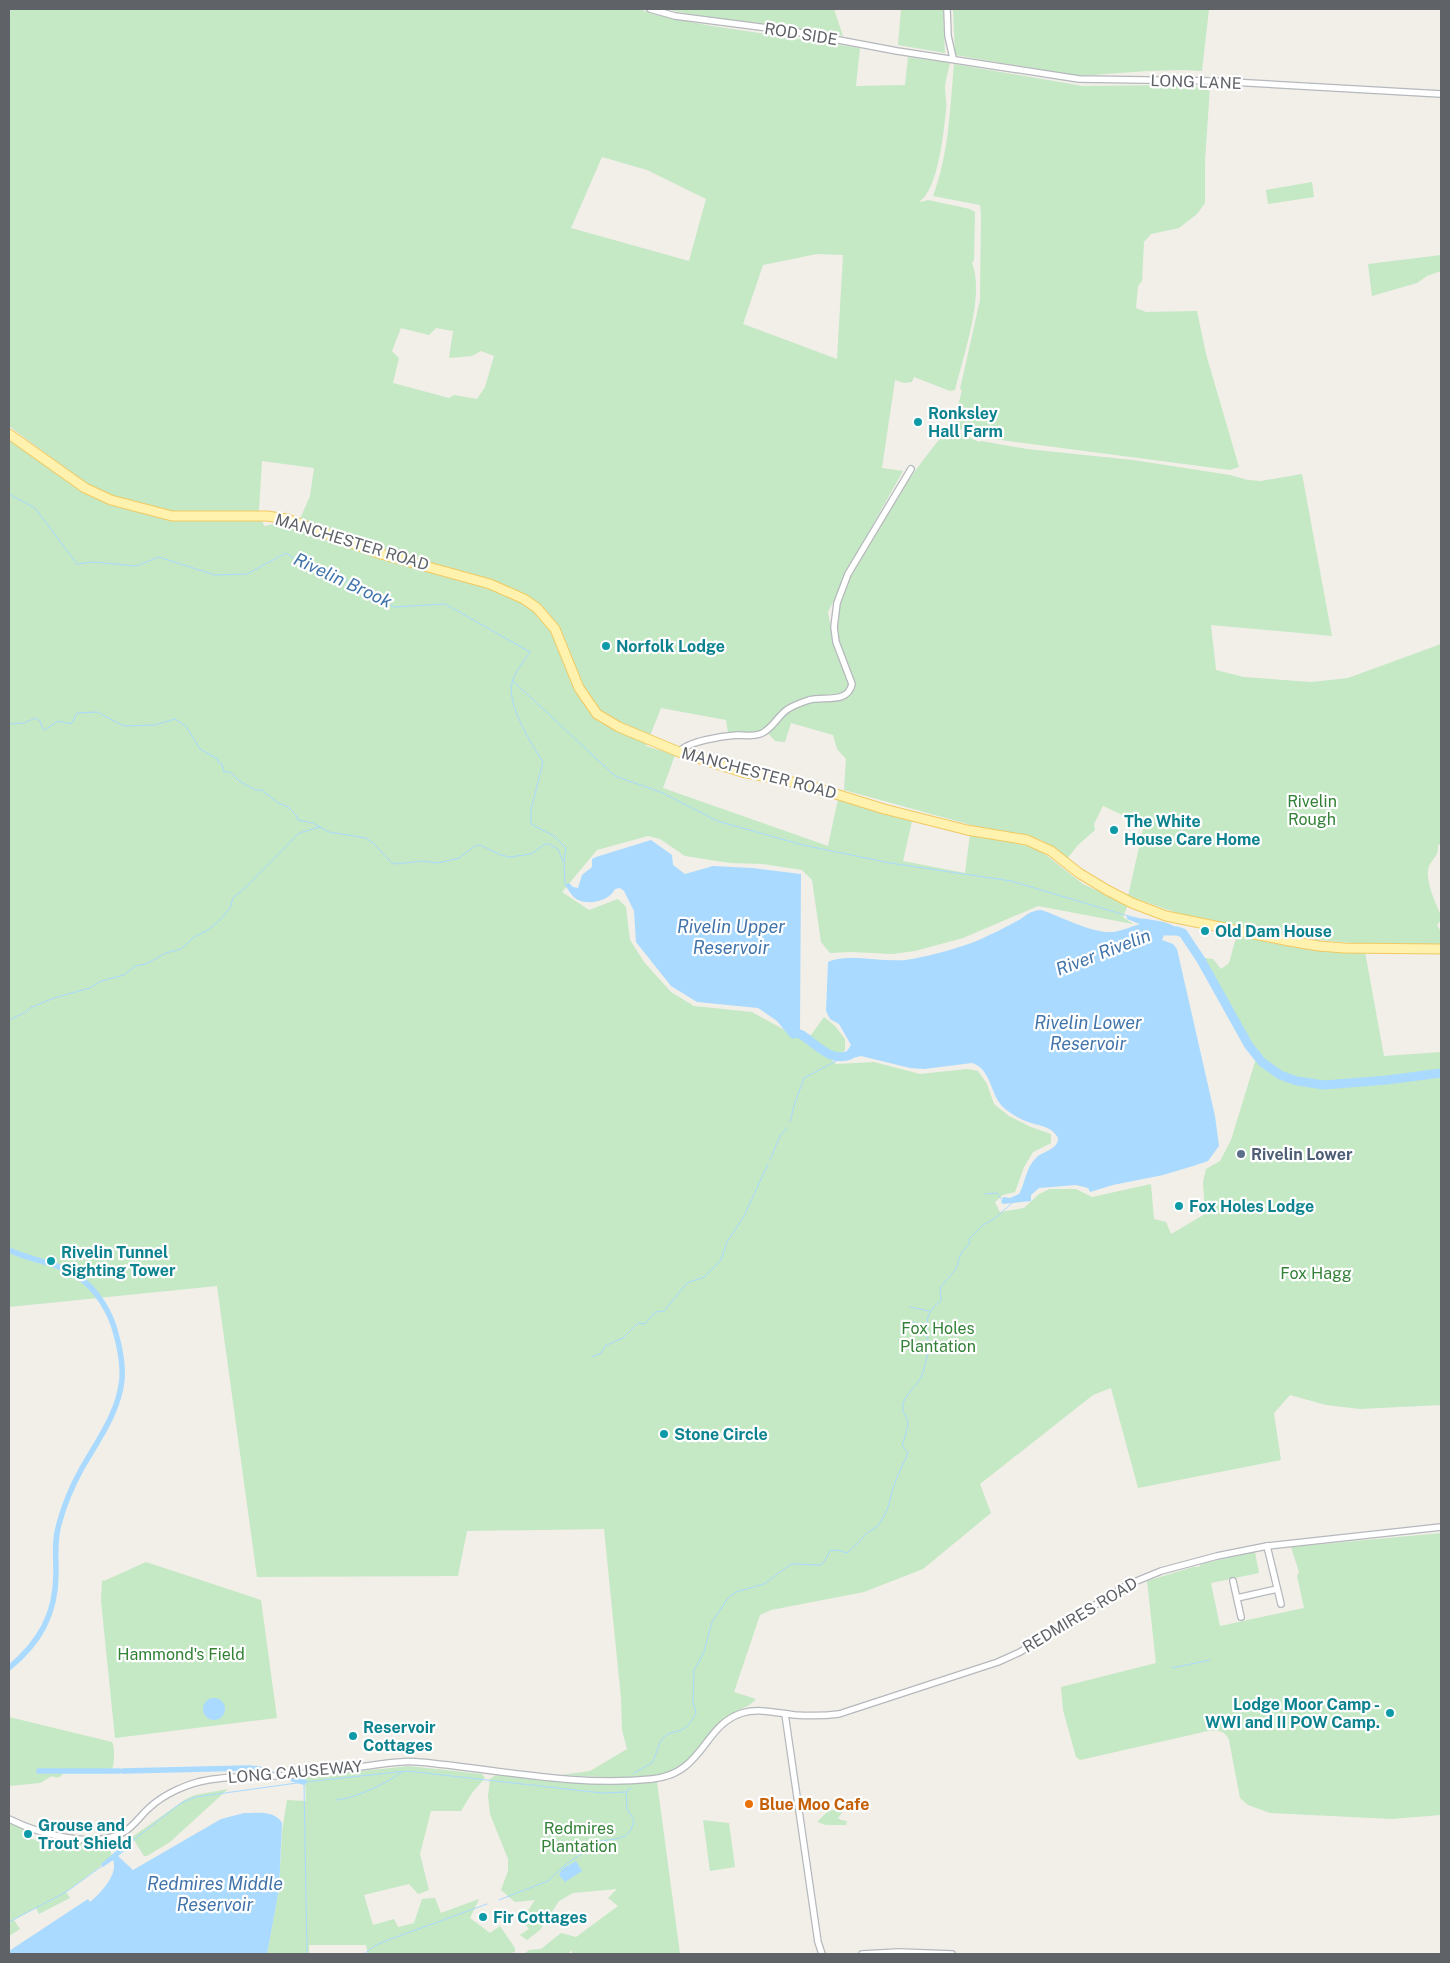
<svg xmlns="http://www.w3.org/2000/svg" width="1450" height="1963" font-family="'Public Sans',sans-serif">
  <rect width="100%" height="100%" fill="#f1efe8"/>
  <g fill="#c5e8c5" fill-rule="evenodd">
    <path d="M9 9H639L652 14 706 25 860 48 856 86 905 85 908 57 950 63C948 71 946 79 945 86 945 94 947 102 946 109 944 131 938 189 920 201L921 202 928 200 970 209 975 212 974 260 972 263C985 295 963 357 955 390L950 391 914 377 912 382 904 383 895 380 882 468 903 471 844 576 836 600 833 602 828 612 835 651 842 665 850 668C845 657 837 644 836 632 830 586 917 464 949 428L979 442 981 441 1027 449 1133 460 1230 475 1248 480 1261 481 1302 474 1332 636 1211 625 1216 670 1244 677 1311 682 1348 678 1441 644V844L1438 845C1439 855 1433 858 1429 866 1424 880 1436 903 1441 916V920L1437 925 1441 932V944H1363L1299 938 1183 915 1128 896 1144 825 1103 806 1094 824 1095 830 1078 845 1067 859 1041 840 971 825 844 790 846 759 837 749 833 735 791 723 785 742 775 741 764 729 752 733H728L726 720 661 708 646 746 675 755 663 788 828 846 838 799 912 821 903 861 965 873 970 834 1037 848 1083 884 1128 905 1123 917 1133 924 1038 906 963 938 915 951 892 954 851 952 830 953 821 942 812 880 802 870 763 864 730 863 685 856 660 839 648 836 597 850 562 892 589 910 618 899 626 907 630 940 644 962 671 992 694 1006 752 1012 806 1042 824 1017 835 1026 845 1039V1050L832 1060 836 1064 874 1062 920 1074 967 1069 978 1071 987 1084 994 1104 1009 1116 1031 1127 1051 1134V1143L1033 1152 1024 1167 1015 1192 1003 1195 995 1202 1000 1212 1024 1208 1039 1194 1050 1189H1076L1092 1197 1151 1184 1154 1219 1166 1222 1171 1234 1205 1214 1203 1182 1206 1169 1220 1161 1231 1140 1258 1052 1248 1037 1204 958 1213 959 1221 969 1229 963 1237 934C1279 944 1322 953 1365 952L1384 1056 1441 1052V1405L1360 1409 1326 1405 1290 1395 1274 1413 1281 1460 1138 1488 1111 1388 1093 1395 980 1484 991 1513 923 1569 864 1592 771 1610 760 1615 734 1692 756 1699C748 1709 735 1709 727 1717 712 1730 699 1756 683 1766 657 1783 593 1776 561 1775L590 1771 627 1749 622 1730 621 1698 604 1529 467 1531 458 1576 257 1577 217 1286 9 1307V440L71 482 76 476 9 426ZM602 157 647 170 706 199 689 261 571 228ZM817 254 843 255 837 359 743 324 763 265ZM401 328 429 335 436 328 453 331 449 358 472 356 481 351 494 356 485 387 477 399 454 395 449 398 393 383 399 358 392 351ZM262 461 314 468 310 496 300 519 264 526 259 510Z"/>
    <path d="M664 9H834L843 36 791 27 706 17Z"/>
    <path d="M901 9H943L945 53 898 45Z"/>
    <path d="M953 9H1209L1202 71 1184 70 1147 71 1079 76 955 55Z"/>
    <path d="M954 64 1083 86 1170 85 1210 87 1205 161V203L1197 214 1179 228 1151 234 1144 242 1142 281 1138 286 1136 308 1146 312 1197 311 1206 354 1239 467 1230 470 993 439 977 436 953 426 962 390 960 389 980 300 981 215 980 205 933 196C949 154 950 108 954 64Z"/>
    <path d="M1312 182 1314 197 1268 204 1266 190Z"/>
    <path d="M1441 255V271L1427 276 1417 283 1372 296 1368 264Z"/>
    <path d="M1441 1533V1815L1392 1819 1270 1813 1248 1805 1240 1798 1229 1740C1224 1730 1218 1730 1208 1731L1080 1760 1076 1757 1063 1710 1061 1687 1156 1663 1147 1581 1193 1567H1199L1201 1564 1255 1552 1259 1573 1211 1583 1220 1626 1304 1608 1297 1576 1299 1572 1291 1547Z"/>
    <path d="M146 1562 261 1600 277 1718 115 1738 101 1601 102 1580 104 1581Z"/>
    <path d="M9 1717 112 1742C115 1747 114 1762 113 1767L109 1770 76 1772 69 1770C61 1773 61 1781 52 1776L40 1783 9 1786Z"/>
    <path d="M409 1766 482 1774 485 1778 472 1793 461 1811H431L420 1854 429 1890 418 1894 409 1884 364 1895 373 1925 394 1919 398 1927 414 1923 422 1899 435 1898 441 1913 479 1899 470 1918 490 1933 500 1926 515 1948V1952L506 1954H368L366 1945H309V1954H267L279 1889 282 1831 287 1800 306 1801 305 1777Z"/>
    <path d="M496 1775 550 1781 657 1782 680 1954H572V1950L568 1954H524L529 1950 541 1949 561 1933 576 1937 618 1906 608 1898 617 1889 573 1893 559 1901 540 1930 527 1940 520 1935 529 1929 522 1920 535 1900 515 1902 501 1890 508 1871V1859L490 1814 488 1796 490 1779Z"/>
    <path d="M228 1789 170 1842 147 1856H144L132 1837 186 1799 195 1795Z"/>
    <path d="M845 1806 850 1808 844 1810 838 1818 841 1820 847 1821 846 1825H826L817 1822 827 1812Z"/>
    <path d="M703 1820 729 1823 735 1867 710 1871Z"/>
    <path d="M9 1823 26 1830 31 1839C38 1841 44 1838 51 1838 70 1839 84 1843 104 1841L109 1846 112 1856 101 1864 102 1865 66 1892 70 1898 39 1914 36 1908 14 1920 20 1929 9 1936Z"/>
  </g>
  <g fill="#aadaff">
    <path d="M651 840 672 855 673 865 685 874 713 866 752 868 801 874 800 1030 799 1037 793 1039 790 1037 777 1021 758 1008 697 1002 671 986 636 942 634 911 624 891 620 888 615 889C610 901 586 907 575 898 571 895 568 889 565 885L569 883 573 887 578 888 582 875 592 867V859L596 857Z"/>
    <path d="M1041 910C1060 916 1093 934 1113 932 1122 931 1132 926 1140 924L1127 919V915C1144 921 1162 918 1177 928V934L1164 935 1162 940 1173 944 1177 949 1215 1116 1219 1146 1208 1161 1193 1166 1163 1175 1113 1185 1090 1192 1088 1188 1076 1185 1039 1188 1031 1195V1201L1003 1204 1001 1202 1003 1197 1010 1198 1019 1194C1025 1184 1026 1167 1036 1158 1043 1151 1058 1150 1058 1138 1052 1126 1039 1126 1028 1122 1020 1119 1011 1114 1004 1108 990 1096 992 1069 972 1063L924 1069 910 1068 861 1056 841 1061 839 1057 845 1054 851 1045 839 1024 830 1019 826 1011 828 962C846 952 890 964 912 959 934 955 959 948 979 940 991 934 1005 928 1017 921 1027 916 1028 911 1041 910Z"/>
    <circle cx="214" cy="1709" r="11"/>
    <path d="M244 1813C257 1813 275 1810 282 1823L279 1889 267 1954H9V1951L88 1899 90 1902C100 1894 119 1874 113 1860L103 1867 101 1864 121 1847 124 1851 118 1856 133 1870 221 1819Z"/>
    <path d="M576 1861 582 1871 565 1882 559 1875 562 1869Z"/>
  </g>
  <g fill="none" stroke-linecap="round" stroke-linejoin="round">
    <g stroke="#aadaff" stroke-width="1">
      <path d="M9 494 35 508 77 564 93 562 136 566 159 557 215 575 247 574 286 553 311 570 346 581 394 607 445 604 530 652C524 661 514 673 512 683 507 706 531 743 543 762L531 810V824L554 836 566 848 564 862 565 885"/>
      <path d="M513 681 615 776 663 793 717 821 803 845 890 863 1011 881 1128 916"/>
      <path d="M9 724 24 723 35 718 40 721 43 729 45 730 58 721 71 724 77 713 97 712 124 726 155 725 175 719 186 726 200 749 218 759V762L222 764 224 772H230L239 781 256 790H262L278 803 288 807 296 815 298 820 313 823 329 832 366 838 373 843 391 862 396 864 422 861 438 863 459 858 475 846 480 845 501 855 510 857 531 854 545 844H549L558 849 563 861"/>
      <path d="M9 1020 26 1012 30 1008 54 998 90 988 101 981 124 975 135 966 146 964 166 953 181 949 194 937 208 930 220 920 230 908 233 898 246 887 299 833 320 827"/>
      <path d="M790 1122 794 1106 804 1078 840 1059"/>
      <path d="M770 1160 780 1136 787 1128"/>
      <path d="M985 1194 997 1193 1001 1199"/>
      <path d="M910 1307 929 1311"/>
      <path d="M906 1321 925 1325"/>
      <path d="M592 1357 601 1353 605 1346 623 1338 638 1323 645 1324 655 1312 664 1311 687 1283 704 1277 721 1260 727 1242 744 1216 768 1164"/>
      <path d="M1172 1668 1210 1660"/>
      <path d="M634 1773 652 1763C657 1755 657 1745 663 1738 669 1732 674 1733 681 1730 689 1727 692 1720 696 1713L693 1702 694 1670 704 1652 712 1622 728 1598 736 1592 764 1584 791 1564 821 1565 824 1562 830 1551 837 1550 847 1553 858 1543 867 1533 878 1526 882 1519 887 1510 895 1482 908 1453 902 1445C904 1440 908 1427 908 1423 908 1416 901 1414 903 1405 905 1394 915 1388 920 1379 924 1372 925 1364 927 1357 932 1335 917 1317 941 1301L940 1288 956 1269 961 1253 969 1244 970 1238 983 1225 994 1219 1012 1203"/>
      <path d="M304 1783 307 1954"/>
      <path d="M336 1800C354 1799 387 1783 402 1772"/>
      <path d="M122 1849 181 1803 196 1797 304 1782 407 1771 602 1793 626 1792"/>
      <path d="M499 1900 548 1881 565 1865 600 1841 616 1839 625 1836 631 1830 634 1820 627 1809 626 1792 631 1788"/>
      <path d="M9 1922 66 1892 102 1866"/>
      <path d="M364 1954 376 1945 391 1939 487 1904"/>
    </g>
    <g stroke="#aadaff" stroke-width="5.5">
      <path d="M9 1250C31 1261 58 1262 79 1277 97 1290 111 1313 116 1334 120 1348 123 1364 122 1379 119 1412 98 1440 82 1468 72 1486 64 1505 59 1524 54 1540 56 1557 56 1573 56 1614 40 1642 9 1668"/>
      <path d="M39 1771H119"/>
      <path d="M123 1771 249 1768 259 1769 271 1773"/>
      <path d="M293 1779 304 1782"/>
    </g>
    <g stroke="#aadaff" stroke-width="9">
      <path d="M1166 931H1177L1183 933 1201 960 1249 1046 1262 1062 1280 1075 1297 1081 1324 1085 1387 1080 1441 1073"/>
      <path d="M800 1034C816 1043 830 1063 850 1055"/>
    </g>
    <defs>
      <g id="street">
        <path d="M650 9 675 16 791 31 897 51 1079 79 1213 81 1441 94"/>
        <path d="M947 9 948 36 953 58"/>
        <path d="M679 752C688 741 723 736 737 735 745 735 752 737 760 734 772 730 778 715 788 709 794 705 803 702 809 700 824 696 848 704 852 684L836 642 834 627 837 603 848 574 911 469"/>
        <path d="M1267 1546 1281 1604"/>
        <path d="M1233 1581 1241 1617"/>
        <path d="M1237 1598 1277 1589"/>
        <path d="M785 1714 818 1942 822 1954"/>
        <path d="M9 1819C37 1833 94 1850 124 1832 134 1826 141 1815 149 1808 164 1794 188 1783 208 1780 236 1775 265 1777 292 1775 317 1772 342 1769 367 1766 384 1764 402 1760 419 1762 497 1769 574 1787 652 1779 704 1774 703 1725 742 1713 759 1708 777 1713 795 1715 810 1716 824 1716 839 1714L998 1662 1020 1652 1127 1585 1161 1571 1217 1556 1267 1546 1441 1527"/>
        <path d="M862 1954 899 1952 952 1954"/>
      </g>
      <path id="primary" d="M9 434 85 488 111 500 172 516H267L287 519 381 554 490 584 524 599 537 608 555 629 579 688 597 714 619 727 679 752 742 772 807 785 884 809 967 830 1027 840 1051 851 1079 873 1107 890 1132 903 1166 916 1289 941 1319 946 1344 948 1441 949"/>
    </defs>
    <use href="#street" stroke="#b5b8bc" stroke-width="8"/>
    <use href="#primary" stroke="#f2c960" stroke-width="11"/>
    <use href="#street" stroke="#fff" stroke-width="5.5"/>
    <use href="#primary" stroke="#fff2af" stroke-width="9"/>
  </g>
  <g fill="#0f9aa8" stroke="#fff" stroke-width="2">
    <circle cx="918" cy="422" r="5"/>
    <circle cx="606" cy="646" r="5"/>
    <circle cx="1114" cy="830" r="5"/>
    <circle cx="1205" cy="931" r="5"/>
    <circle cx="1179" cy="1206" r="5"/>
    <circle cx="51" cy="1261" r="5"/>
    <circle cx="664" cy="1434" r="5"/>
    <circle cx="1390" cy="1713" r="5"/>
    <circle cx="353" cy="1736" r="5"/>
    <circle cx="28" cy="1834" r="5"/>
    <circle cx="483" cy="1917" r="5"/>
  </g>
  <circle fill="#5c6f8a" stroke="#fff" stroke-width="2" cx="1241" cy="1154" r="5"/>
  <circle fill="#e8710a" stroke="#fff" stroke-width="2" cx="749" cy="1804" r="5"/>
  <g text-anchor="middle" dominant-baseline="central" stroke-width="4.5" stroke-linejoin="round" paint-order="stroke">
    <g font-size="16" fill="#5f6368" stroke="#fff">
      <text transform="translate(801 34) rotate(9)">ROD SIDE</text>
      <text transform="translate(1196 82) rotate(2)">LONG LANE</text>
      <text transform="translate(352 542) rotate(17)">MANCHESTER ROAD</text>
      <text transform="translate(759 773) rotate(15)">MANCHESTER ROAD</text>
      <text transform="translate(1080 1615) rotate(-31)">REDMIRES ROAD</text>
      <text transform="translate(295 1772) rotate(-5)">LONG CAUSEWAY</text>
    </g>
    <g font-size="16" font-weight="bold" fill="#0d838f" stroke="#fff" text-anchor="start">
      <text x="928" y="413">Ronksley<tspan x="928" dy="18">Hall Farm</tspan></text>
      <text x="616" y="646">Norfolk Lodge</text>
      <text x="1124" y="821">The White<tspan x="1124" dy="18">House Care Home</tspan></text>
      <text x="1215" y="931">Old Dam House</text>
      <text x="1189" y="1206">Fox Holes Lodge</text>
      <text x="61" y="1252">Rivelin Tunnel<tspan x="61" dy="18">Sighting Tower</tspan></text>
      <text x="674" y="1434">Stone Circle</text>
      <text x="1380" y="1704" text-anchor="end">Lodge Moor Camp -<tspan x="1380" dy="18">WWI and II POW Camp.</tspan></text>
      <text x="363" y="1727">Reservoir<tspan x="363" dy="18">Cottages</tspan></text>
      <text x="38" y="1825">Grouse and<tspan x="38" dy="18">Trout Shield</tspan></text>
      <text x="493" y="1917">Fir Cottages</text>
    </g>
    <g font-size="16" fill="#348238" stroke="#fff">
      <text x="1312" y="801">Rivelin<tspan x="1312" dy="18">Rough</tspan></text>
      <text x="1316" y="1273">Fox Hagg</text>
      <text x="938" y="1328">Fox Holes<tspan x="938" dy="18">Plantation</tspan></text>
      <text x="181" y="1654">Hammond's Field</text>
      <text x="579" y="1828">Redmires<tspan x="579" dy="18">Plantation</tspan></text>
    </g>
    <g font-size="16" font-weight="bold" fill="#4e5e75" stroke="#fff" text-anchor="start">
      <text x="1251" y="1154">Rivelin Lower</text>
    </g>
    <g font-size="16" font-weight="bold" fill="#c56008" stroke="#fff" text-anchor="start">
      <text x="759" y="1804">Blue Moo Cafe</text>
    </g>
    <g font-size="18" font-style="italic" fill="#4174aa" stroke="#fff">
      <text transform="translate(343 580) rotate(25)">Rivelin Brook</text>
      <text x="731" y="926">Rivelin Upper<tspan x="731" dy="21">Reservoir</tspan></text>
      <text transform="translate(1103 952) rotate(-21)">River Rivelin</text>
      <text x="1088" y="1022">Rivelin Lower<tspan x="1088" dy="21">Reservoir</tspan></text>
      <text x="215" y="1883">Redmires Middle<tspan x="215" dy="21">Reservoir</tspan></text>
    </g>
  </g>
  <rect width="1450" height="1963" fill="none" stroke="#5f6368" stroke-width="20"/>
</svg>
